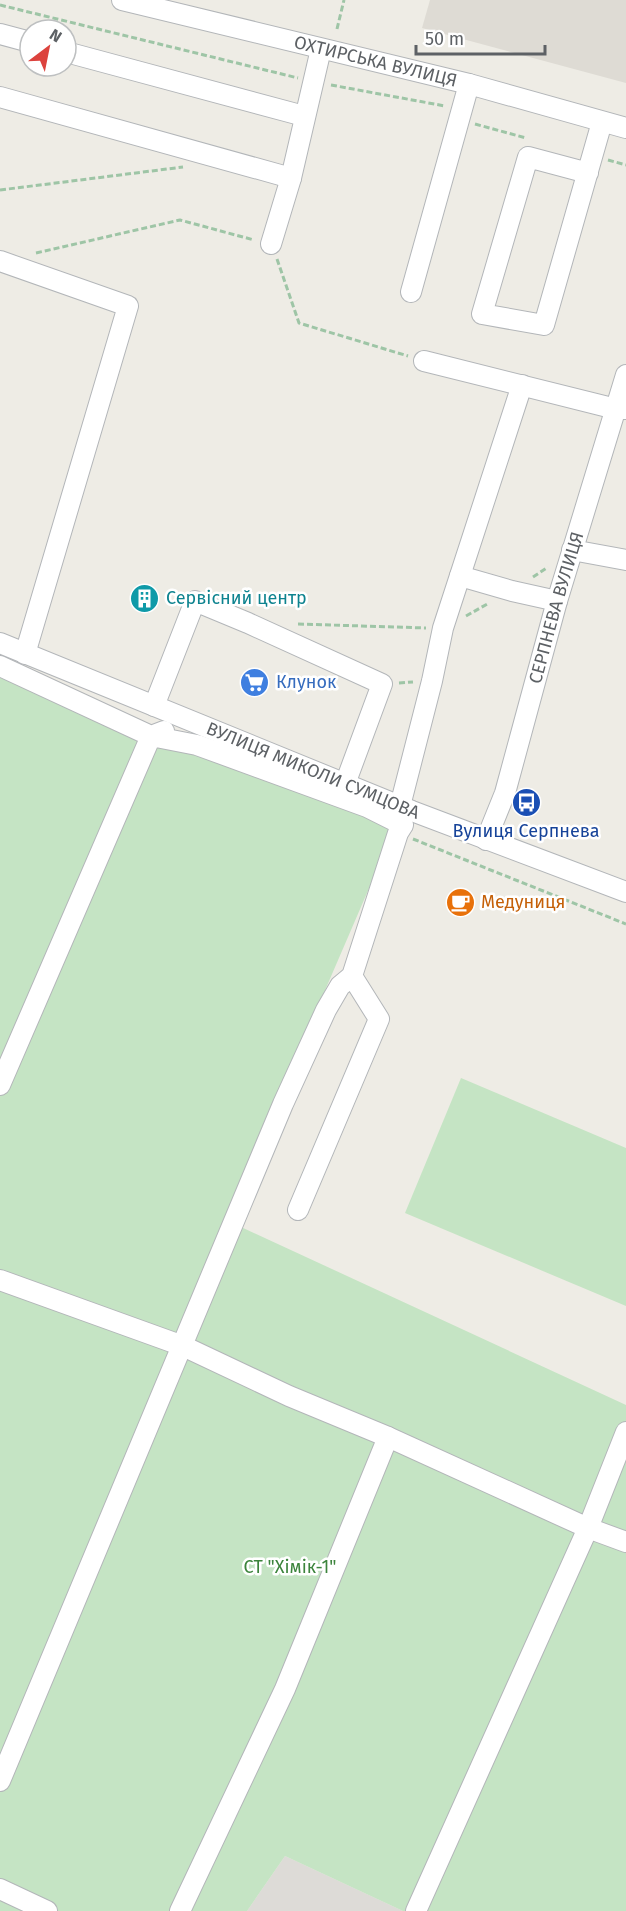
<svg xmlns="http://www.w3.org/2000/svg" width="626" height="1911" font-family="'Fira Sans',sans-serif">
  <rect width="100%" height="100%" fill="#eeece5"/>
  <path fill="#dddbd7" d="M285 1856 403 1911H247Z"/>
  <path fill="#dedbd4" d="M430 0H626V83L422 28Z"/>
  <g fill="#c5e4c4">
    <path d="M0 675 395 828 226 1220 626 1405V1911H403L285 1856 247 1911H0Z"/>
    <path d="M461 1078 626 1148V1306L405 1213Z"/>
  </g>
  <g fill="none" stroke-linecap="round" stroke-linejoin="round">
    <defs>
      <g id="minor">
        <path id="s1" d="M122 0 469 84 626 128"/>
        <path d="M0 34 30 42"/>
        <path d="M66 52 304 116"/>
        <path d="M0 97 291 178"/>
        <path d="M588 173 528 157 482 314 544 325 602 122"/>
        <path d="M271 244 291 178 321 49"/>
        <path d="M0 261 128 306 25 654"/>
        <path d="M411 292 469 84"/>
        <path d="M424 361 616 409H626"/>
        <path d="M572 550 626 560"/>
        <path d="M460 576 512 591 557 601"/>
        <path id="s2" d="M0 643 412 811 626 892"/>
        <path d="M0 666 151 736 164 731"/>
        <path d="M154 706 195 601 248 623 382 684 345 784"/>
        <path d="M400 806 432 681 443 628 522 385"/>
        <path id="s3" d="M486 840 505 793 557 601 626 375"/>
        <path d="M0 1085 151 736 197 745 367 807 403 825 398 833 352 976 340 986 326 1010 283 1104 0 1781"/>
        <path d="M298 1210 379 1019 352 976"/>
        <path d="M0 1280 183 1346 289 1396 388 1437 285 1689 180 1911"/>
        <path d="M388 1437 588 1528 626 1542"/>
        <path d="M0 1889 47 1911"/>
        <path d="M416 1911 588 1528 626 1432"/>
      </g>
    </defs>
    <use href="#minor" stroke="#b3b6b9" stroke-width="22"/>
    <g stroke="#9ec5a6" stroke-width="3" stroke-dasharray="6 3" stroke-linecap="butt">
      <path d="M0 5 298 78"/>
      <path d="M337 29 344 0"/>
      <path d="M331 85 445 106"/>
      <path d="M475 124 526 138"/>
      <path d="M608 160 626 165"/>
      <path d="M0 190 183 167"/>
      <path d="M36 253 180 220 254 240"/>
      <path d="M277 259 299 323 408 356"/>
      <path d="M533 577 548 567"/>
      <path d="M466 616 489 603"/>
      <path d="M298 624 426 628"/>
      <path d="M399 683 413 682"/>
      <path d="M413 839 626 924"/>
    </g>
    <use href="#minor" stroke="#fff" stroke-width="20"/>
  </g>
  <defs>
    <symbol id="building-disc" viewBox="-11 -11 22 22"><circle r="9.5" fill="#0f9aa8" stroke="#fff"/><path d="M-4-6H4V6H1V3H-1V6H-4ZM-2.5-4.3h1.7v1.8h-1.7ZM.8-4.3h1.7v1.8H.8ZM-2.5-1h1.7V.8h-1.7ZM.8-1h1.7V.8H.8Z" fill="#fff"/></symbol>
    <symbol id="supermarket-disc" viewBox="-11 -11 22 22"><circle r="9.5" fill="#3f7fe0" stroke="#fff"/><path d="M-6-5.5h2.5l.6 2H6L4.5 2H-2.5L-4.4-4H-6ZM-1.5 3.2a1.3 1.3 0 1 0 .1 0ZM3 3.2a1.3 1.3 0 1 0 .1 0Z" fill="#fff"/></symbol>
    <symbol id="bus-disc" viewBox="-11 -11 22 22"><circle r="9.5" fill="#1a4fb4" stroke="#fff"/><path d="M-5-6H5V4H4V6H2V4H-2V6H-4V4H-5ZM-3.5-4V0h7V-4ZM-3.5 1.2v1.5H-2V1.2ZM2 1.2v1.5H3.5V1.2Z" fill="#fff"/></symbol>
    <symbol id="cafe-disc" viewBox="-11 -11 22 22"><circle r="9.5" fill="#e8710a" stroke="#fff"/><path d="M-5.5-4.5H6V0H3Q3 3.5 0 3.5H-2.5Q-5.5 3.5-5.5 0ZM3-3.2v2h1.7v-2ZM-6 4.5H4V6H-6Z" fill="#fff"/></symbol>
  </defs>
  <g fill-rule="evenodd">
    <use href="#building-disc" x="128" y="582" width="33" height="33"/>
    <use href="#supermarket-disc" x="238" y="666" width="33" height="33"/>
    <use href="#bus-disc" x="510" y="786" width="33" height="33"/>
    <use href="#cafe-disc" x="444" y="886" width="33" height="33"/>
  </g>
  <g text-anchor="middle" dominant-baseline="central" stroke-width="5" stroke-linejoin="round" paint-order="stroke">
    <g font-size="18" fill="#5d6165" stroke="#fff">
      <text stroke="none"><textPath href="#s1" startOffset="261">ОХТИРСЬКА ВУЛИЦЯ</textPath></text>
      <text stroke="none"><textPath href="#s3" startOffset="243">СЕРПНЕВА ВУЛИЦЯ</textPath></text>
      <text stroke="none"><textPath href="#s2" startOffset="338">ВУЛИЦЯ МИКОЛИ СУМЦОВА</textPath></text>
    </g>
    <g font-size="18" fill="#0d838f" stroke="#fff" text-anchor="start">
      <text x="166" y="598">Сервісний центр</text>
    </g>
    <g font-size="18" fill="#366cbe" stroke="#fff" text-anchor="start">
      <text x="276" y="682">Клунок</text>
    </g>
    <g font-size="18" fill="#164399" stroke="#fff">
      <text x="526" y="831">Вулиця Серпнева</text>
    </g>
    <g font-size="18" fill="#c56008" stroke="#fff" text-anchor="start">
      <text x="481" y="902">Медуниця</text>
    </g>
    <g font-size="18" fill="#3c843c" stroke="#fff">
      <text x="290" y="1567">СТ "Хімік-1"</text>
    </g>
  </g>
  <g transform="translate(48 48) rotate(32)"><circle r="28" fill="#ffffff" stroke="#bec0c1" stroke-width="1.5"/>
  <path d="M0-4.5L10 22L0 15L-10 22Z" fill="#dc423d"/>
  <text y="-9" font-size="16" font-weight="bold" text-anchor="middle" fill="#5d6165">N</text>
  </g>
  <path d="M416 45v9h129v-9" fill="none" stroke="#5d6165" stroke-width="3"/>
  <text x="425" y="45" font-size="18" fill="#5d6165" stroke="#ffffff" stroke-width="4.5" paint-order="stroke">50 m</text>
</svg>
